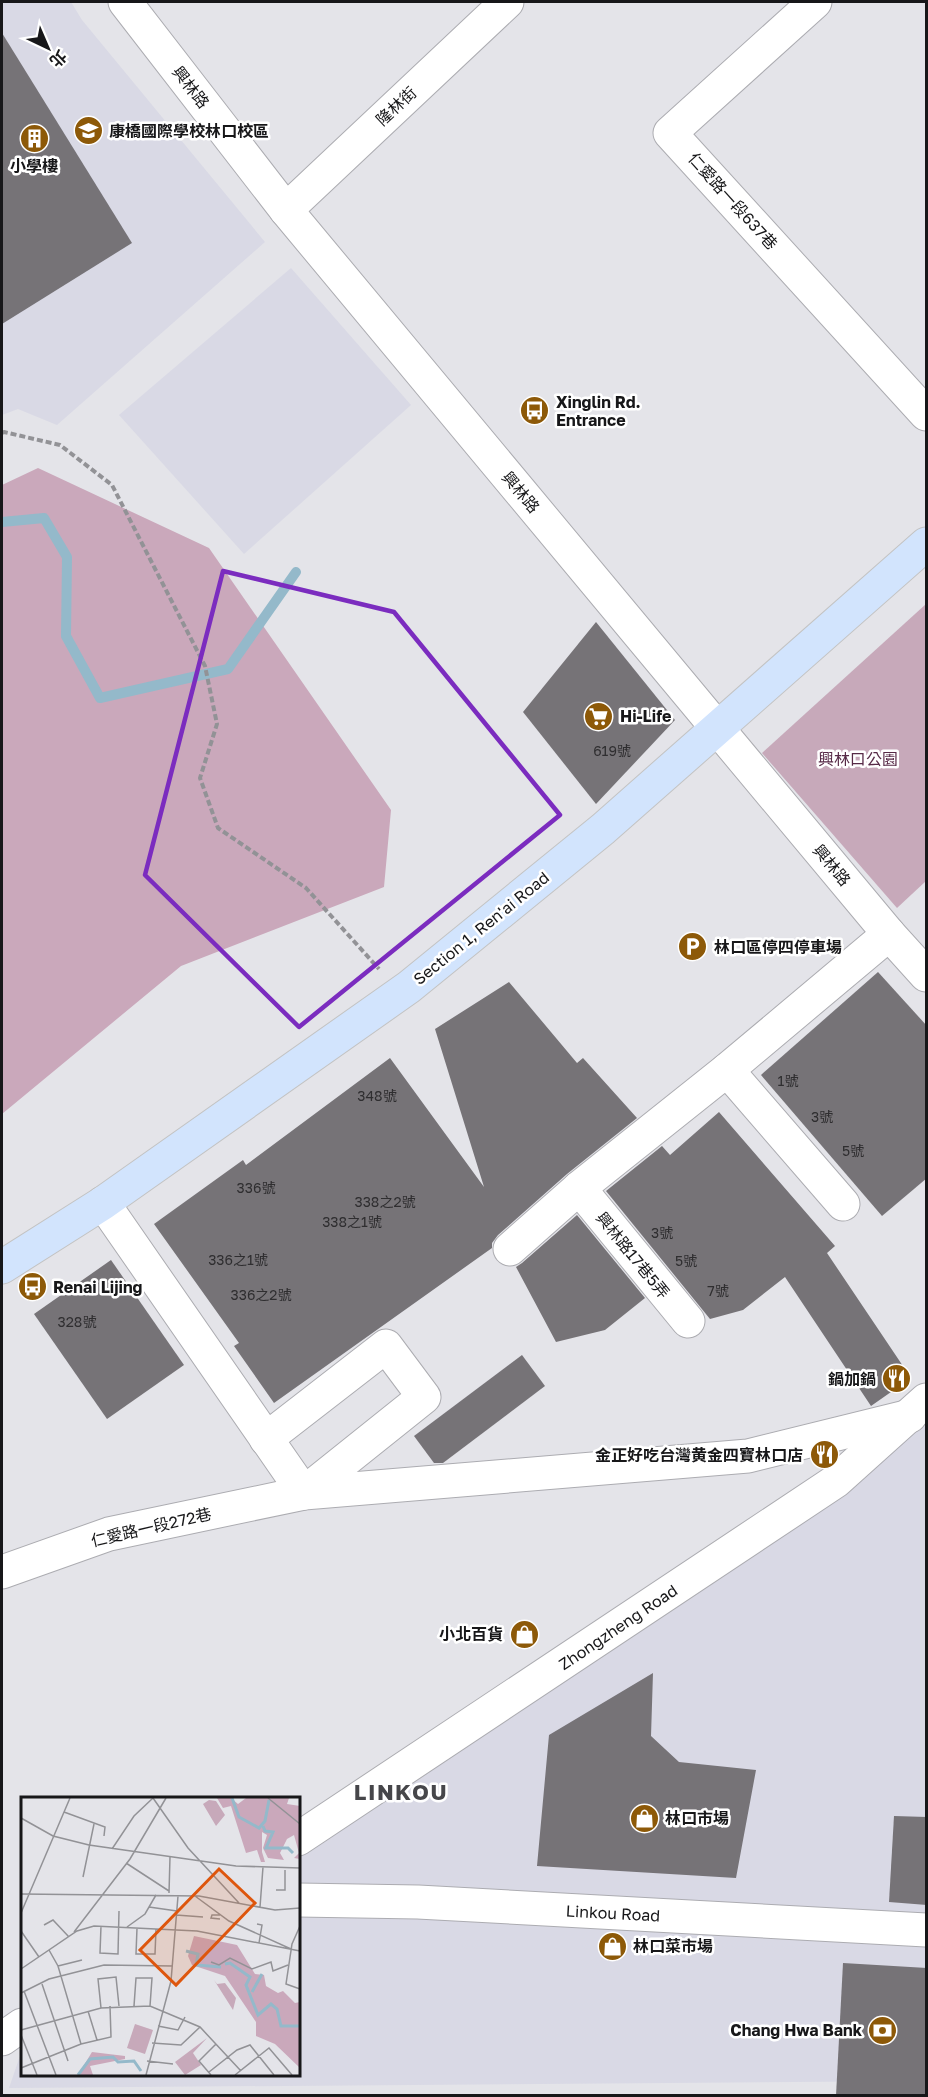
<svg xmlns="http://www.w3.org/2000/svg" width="928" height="2097" font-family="'Golos Text','Noto Sans TC',sans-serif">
  <rect width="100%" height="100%" fill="#e4e4e9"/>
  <g fill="#d9d9e5">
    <path d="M2 2H71L82 20 265 242 57 425 18 409 2 415Z"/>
    <path d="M291 268 411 405 244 554 119 415Z"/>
    <path d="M926 1412V2081L9 2088 22 2050V2074H298L299 1821Z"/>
  </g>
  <path fill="#c7a9ba" d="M926 604V881L897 908 762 753Z"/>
  <path fill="#caa8bb" d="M38 468 209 548 391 810 384 887 181 966 2 1114V485Z"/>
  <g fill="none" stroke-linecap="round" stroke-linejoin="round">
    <path stroke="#94b9ca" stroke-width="10" d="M2 522 44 518 67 557 66 636 100 698 228 669 296 572"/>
  </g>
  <g fill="#767377">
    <path d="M2 33 132 243 2 324Z"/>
    <path d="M596 622 675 720 596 804 523 712Z"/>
    <path d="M878 972 927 1026V1178L882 1216 761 1075Z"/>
    <path d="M509 982 577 1063 583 1058 637 1118 567 1174 498 1235 492 1243V1248L274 1403 234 1346 239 1343 154 1224 243 1160 246 1165 390 1058 484 1187 435 1029Z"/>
    <path d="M719 1112 835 1246 827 1253 911 1378 871 1406 785 1277 743 1310 710 1319 606 1191 662 1146 670 1155Z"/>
    <path d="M577 1215 645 1298 605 1330 556 1342 516 1267 522 1263Z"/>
    <path d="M111 1260 184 1365 107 1419 34 1314Z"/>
    <path d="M522 1355 545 1386 443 1463H434L414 1436Z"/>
    <path d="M653 1673 651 1736 679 1762 756 1770 736 1878 537 1866 549 1735Z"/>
    <path d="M894 1816 927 1817V1905L889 1902Z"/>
    <path d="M843 1963 927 1968V2096H836Z"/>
  </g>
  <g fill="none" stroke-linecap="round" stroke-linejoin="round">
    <defs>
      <g id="minor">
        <path d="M125 2 286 210 718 729 889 934 926 975"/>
        <path d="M815 2 670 133 926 414"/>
        <path d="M286 210 507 2"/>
        <path d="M727 1070 843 1204"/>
        <path d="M579 1188 688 1321"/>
        <path d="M103 1203 304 1493"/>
        <path d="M510 1249 579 1188 727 1070 889 934"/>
        <path d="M266 1439 386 1346 424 1397 304 1493"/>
        <path d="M2 1572 109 1534 304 1493 748 1456 910 1416"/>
        <path d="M298 1839 836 1481 926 1400"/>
        <path d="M298 1900 418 1902 926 1930"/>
        <path d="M2 2039 22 2025"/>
      </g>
      <path id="major" d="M2 1267 103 1203 409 987 603 829 926 544"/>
    </defs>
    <use href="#minor" stroke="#acacb1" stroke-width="35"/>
    <use href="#major" stroke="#c3c3c3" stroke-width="35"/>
    <path stroke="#929296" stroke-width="4" stroke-dasharray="6 3" stroke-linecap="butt" d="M2 433 4 432 60 445 112 485 205 666 217 724 200 778 218 828 306 888 379 969"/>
    <use href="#minor" stroke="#fff" stroke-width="33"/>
    <use href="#major" stroke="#d2e4fd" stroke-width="33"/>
  </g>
  <path fill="none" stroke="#7b2cbf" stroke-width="4.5" stroke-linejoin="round" d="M223 571 394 612 560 815 299 1027 145 875Z"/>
  <defs>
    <symbol id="school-disc" viewBox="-11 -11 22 22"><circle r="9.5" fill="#8d5908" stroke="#fff"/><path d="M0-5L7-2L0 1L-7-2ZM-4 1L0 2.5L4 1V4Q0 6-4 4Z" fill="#fff"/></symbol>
    <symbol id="building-disc" viewBox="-11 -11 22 22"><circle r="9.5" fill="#8d5908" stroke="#fff"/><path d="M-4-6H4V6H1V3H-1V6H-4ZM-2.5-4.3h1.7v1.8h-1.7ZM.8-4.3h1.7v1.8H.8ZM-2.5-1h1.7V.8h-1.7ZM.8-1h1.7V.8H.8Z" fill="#fff"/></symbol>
    <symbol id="bus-disc" viewBox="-11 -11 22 22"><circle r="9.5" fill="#8d5908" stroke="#fff"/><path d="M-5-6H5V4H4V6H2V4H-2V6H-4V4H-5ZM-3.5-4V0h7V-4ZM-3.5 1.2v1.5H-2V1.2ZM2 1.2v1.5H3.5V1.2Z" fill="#fff"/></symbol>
    <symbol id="supermarket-disc" viewBox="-11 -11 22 22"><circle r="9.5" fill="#8d5908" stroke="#fff"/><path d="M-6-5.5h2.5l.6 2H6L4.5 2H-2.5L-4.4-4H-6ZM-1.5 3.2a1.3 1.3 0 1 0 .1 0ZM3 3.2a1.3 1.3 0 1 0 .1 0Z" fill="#fff"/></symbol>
    <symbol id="parking-disc" viewBox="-11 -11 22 22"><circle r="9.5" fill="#8d5908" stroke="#fff"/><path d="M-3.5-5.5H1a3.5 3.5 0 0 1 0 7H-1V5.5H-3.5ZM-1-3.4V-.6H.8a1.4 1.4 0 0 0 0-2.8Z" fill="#fff"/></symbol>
    <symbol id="restaurant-disc" viewBox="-11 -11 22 22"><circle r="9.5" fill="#8d5908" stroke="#fff"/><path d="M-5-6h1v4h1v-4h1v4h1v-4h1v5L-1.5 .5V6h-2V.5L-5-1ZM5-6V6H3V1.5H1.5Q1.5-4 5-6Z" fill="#fff"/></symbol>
    <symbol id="shop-disc" viewBox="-11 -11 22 22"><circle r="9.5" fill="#8d5908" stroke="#fff"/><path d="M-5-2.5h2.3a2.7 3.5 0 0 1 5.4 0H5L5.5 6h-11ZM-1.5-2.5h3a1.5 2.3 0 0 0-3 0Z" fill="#fff"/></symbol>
    <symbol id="bank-disc" viewBox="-11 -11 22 22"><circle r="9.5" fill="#8d5908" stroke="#fff"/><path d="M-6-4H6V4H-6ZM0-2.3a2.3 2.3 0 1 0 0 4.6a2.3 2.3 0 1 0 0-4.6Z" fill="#fff"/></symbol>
  </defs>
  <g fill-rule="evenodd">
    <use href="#school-disc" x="72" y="114" width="33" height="33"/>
    <use href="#building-disc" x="18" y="122" width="33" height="33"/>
    <use href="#bus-disc" x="518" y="394" width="33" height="33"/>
    <use href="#supermarket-disc" x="582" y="700" width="33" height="33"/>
    <use href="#parking-disc" x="676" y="930" width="33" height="33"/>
    <use href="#bus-disc" x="16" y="1270" width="33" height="33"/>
    <use href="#restaurant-disc" x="880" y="1362" width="33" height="33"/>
    <use href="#restaurant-disc" x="808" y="1438" width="33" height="33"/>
    <use href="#shop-disc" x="508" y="1618" width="33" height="33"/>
    <use href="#shop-disc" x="628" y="1802" width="33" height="33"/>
    <use href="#shop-disc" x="596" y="1930" width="33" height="33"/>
    <use href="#bank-disc" x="866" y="2014" width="33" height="33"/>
  </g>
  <g text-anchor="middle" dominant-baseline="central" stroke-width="5" stroke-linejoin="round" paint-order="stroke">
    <g font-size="14" fill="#2f2e30">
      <text x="612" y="750">619號</text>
      <text x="788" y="1080">1號</text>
      <text x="377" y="1095">348號</text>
      <text x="822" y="1116">3號</text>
      <text x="853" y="1150">5號</text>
      <text x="256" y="1187">336號</text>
      <text x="385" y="1201">338之2號</text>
      <text x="352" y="1221">338之1號</text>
      <text x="662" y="1232">3號</text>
      <text x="238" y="1259">336之1號</text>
      <text x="686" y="1260">5號</text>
      <text x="718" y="1290">7號</text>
      <text x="261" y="1294">336之2號</text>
      <text x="77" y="1321">328號</text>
    </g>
    <g font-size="16" fill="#171719" stroke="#fff">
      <text transform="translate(191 87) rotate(52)">興林路</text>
      <text transform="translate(396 106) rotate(-43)">隆林街</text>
      <text transform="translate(733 201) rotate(48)">仁愛路一段637巷</text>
      <text transform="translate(521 492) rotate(50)">興林路</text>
      <text transform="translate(832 865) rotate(50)">興林路</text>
      <text transform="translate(481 928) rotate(-39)">Section 1, Ren'ai Road</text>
      <text transform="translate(633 1255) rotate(51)">興林路17巷5弄</text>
      <text transform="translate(151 1527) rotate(-13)">仁愛路一段272巷</text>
      <text transform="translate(618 1627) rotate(-34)">Zhongzheng Road</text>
      <text transform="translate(613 1913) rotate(3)">Linkou Road</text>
    </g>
    <g font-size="16" font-weight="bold" fill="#171719" stroke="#fff" text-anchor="start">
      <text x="109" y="131">康橋國際學校林口校區</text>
      <text x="34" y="166" text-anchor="middle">小學樓</text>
      <text x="556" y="402">Xinglin Rd.<tspan x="556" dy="18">Entrance</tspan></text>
      <text x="620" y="716">Hi-Life</text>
      <text x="714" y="947">林口區停四停車場</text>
      <text x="53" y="1287">Renai Lijing</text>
      <text x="876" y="1379" text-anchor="end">鍋加鍋</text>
      <text x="803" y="1455" text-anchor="end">金正好吃台灣黄金四寶林口店</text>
      <text x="503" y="1634" text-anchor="end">小北百貨</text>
      <text x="665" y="1818">林口市場</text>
      <text x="633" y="1946">林口菜市場</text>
      <text x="862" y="2030" text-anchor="end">Chang Hwa Bank</text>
    </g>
    <g font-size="16" fill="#572a47" stroke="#fff">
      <text x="858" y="759">興林口公園</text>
    </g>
    <g font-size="22" font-weight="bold" letter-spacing="1.5" fill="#46464a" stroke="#fff">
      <text x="401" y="1791">LINKOU</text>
    </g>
  </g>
  <g transform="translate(21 1797)">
    <rect width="279" height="279" fill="#e4e4e9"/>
    <path d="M188 3 195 4 204 18 195 29 182 7ZM193 183 196 187 204 186 215 201 212 213ZM114 227 132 233 124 257 106 251ZM186 241 172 256 180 268 164 278 154 265Z" fill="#c7a9ba"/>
    <path d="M196 1H210L217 7 225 1H268L266 7 279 9V62L273 61 278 56 273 38 266 42 259 56 263 63 247 61 242 51 246 38 241 35V55L244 65H240L236 53 225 56 210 9 202 11ZM173 139 216 148 234 177 243 178 245 189 257 196 262 194 274 206 279 205V271L254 247 235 239V225L204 179 171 168 167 159ZM71 255 104 259V262L69 269 72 278H57Z" fill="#caa8bb"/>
    <path fill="none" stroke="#94b9ca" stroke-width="3" d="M211 1 218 20 238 31 244 24 248 3M242 29 244 34 252 35 245 51H267L272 56M165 154 177 157 175 168 200 170M204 167 209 166 229 180 225 188 237 218 250 207 256 212 260 229H279M231 195 241 177M57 278 69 262 92 260 97 265 113 264 120 274"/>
    <path fill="none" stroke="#929296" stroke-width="1.5" d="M132 1 167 51 218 106M247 1 279 27M43 15 84 30 83 39M0 21 32 39 68 48 215 69 279 71M91 52 113 19 132 1M105 66 148 94M62 80 73 27M255 93H264V73M148 96 149 60M0 97 178 99 254 113 279 111M174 99 208 124 270 152M128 110 156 114M239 110 242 70M0 116 49 1M155 118 182 120M199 122 190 121 191 118H199M236 127 241 128 238 146M23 128 32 123 48 140M80 129 79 156 97 157 98 114M279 129 271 147 265 187 279 192M106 130 124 117 135 98M116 131 115 157H134L135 132M0 134 18 160M53 135 109 62 145 1M28 153 37 169 60 247M190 165 198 168 209 161 231 172 250 165 252 174 267 168M37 169 61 163M0 172 56 134 73 129 176 134 279 154M21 187 47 264M3 194 35 278M0 196 28 182 83 168 152 169M113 209 115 181H131L129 209M80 211 77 182 95 180 98 209M67 214 76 243M137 229 157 233 164 220M0 233 80 211 129 209 179 230 220 274M0 238 16 278M131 246 160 248 179 230M126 264 152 267M0 271 60 247 90 240 89 209M188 275 216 253 229 248 253 278M125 278 150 184 157 99M190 278 178 264 195 247M214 278 248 251 271 278"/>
    <path fill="#de560d" fill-opacity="0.15" stroke="#de560d" stroke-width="3" d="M198 72 234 106 155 188 119 153Z"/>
    <rect width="279" height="279" fill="none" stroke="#171719" stroke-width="3"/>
  </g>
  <rect width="928" height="2097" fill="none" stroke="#171719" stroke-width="6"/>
  <g transform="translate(48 48) rotate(136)" stroke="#ffffff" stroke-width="4.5" paint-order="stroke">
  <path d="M0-4.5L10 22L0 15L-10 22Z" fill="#171719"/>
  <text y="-9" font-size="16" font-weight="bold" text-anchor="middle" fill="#171719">北</text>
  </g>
</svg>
